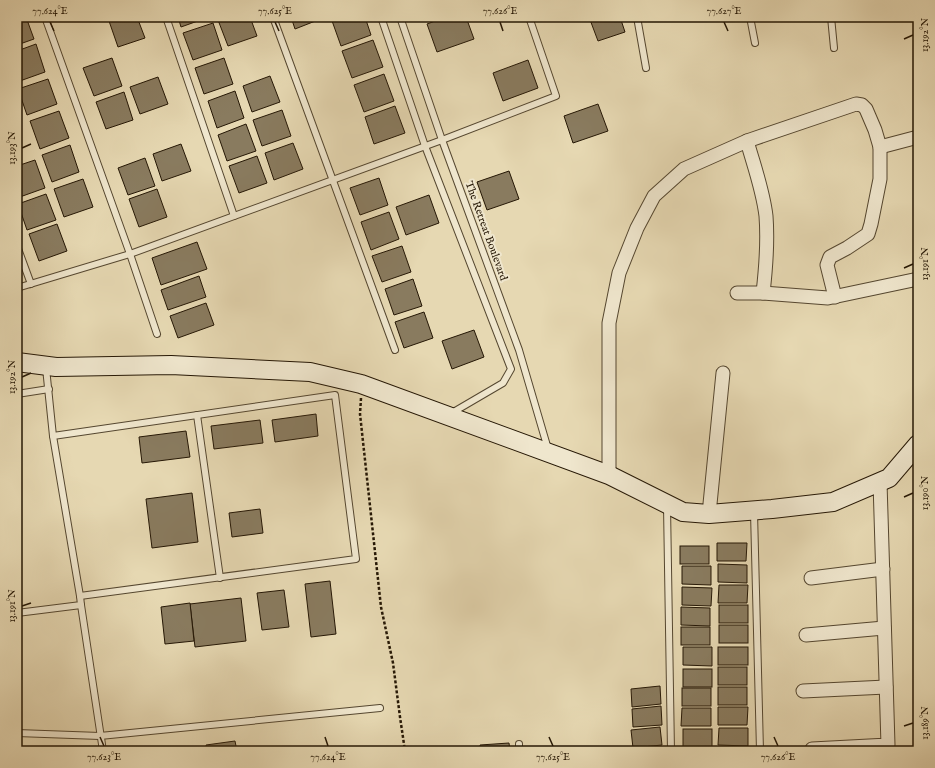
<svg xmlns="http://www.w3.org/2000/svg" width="935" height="768" font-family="'IM FELL English',serif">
  <rect width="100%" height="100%" fill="#e6d8b2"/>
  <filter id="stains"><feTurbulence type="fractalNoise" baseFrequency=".005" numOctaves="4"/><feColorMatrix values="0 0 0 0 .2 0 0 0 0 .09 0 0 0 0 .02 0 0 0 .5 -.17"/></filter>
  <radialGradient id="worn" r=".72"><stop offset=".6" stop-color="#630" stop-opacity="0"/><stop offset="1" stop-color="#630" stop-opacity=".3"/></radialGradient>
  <g fill="#897b5f" stroke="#251705">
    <path d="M17 17H26L34 39 17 45Z"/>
    <path d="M119 17H137L145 38 118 47 109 21Z"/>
    <path d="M178 17H209L181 27Z"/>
    <path d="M226 17H250L257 36 228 46 218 20Z"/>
    <path d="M291 17H323V18L295 29Z"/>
    <path d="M333 17H365L371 35 341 46 331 18Z"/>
    <path d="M446 17H466L474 39 437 52 427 24Z"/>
    <path d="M589 17H620L625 32 598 41Z"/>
    <path d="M213 23 222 50 193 60 183 33Z"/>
    <path d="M373 40 383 67 352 78 342 51Z"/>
    <path d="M36 44 45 72 17 82V51Z"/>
    <path d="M112 58 122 86 94 96 83 68Z"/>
    <path d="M224 58 233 84 204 94 195 68Z"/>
    <path d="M528 60 538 88 503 101 493 73Z"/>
    <path d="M384 74 394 101 364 112 354 85Z"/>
    <path d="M270 76 280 102 252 112 243 86Z"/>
    <path d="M158 77 168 104 140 114 130 87Z"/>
    <path d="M48 79 57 104 27 115 18 89Z"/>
    <path d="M235 91 244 118 217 128 208 101Z"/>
    <path d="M124 92 133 120 106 129 96 102Z"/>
    <path d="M598 104 608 131 573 143 564 116Z"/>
    <path d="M395 106 405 133 374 144 365 117Z"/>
    <path d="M17 110 21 122 17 123Z"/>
    <path d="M282 110 291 136 262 146 253 120Z"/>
    <path d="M59 111 69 138 40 149 30 121Z"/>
    <path d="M246 124 256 151 227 161 218 135Z"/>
    <path d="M293 143 303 169 274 180 265 153Z"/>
    <path d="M181 144 191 171 162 181 153 154Z"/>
    <path d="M70 145 79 172 52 182 42 155Z"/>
    <path d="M257 156 267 183 239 193 229 166Z"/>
    <path d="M145 158 155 186 128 195 118 168Z"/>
    <path d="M35 160 45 188 17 198V166Z"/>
    <path d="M509 171 519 199 487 210 477 182Z"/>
    <path d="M379 178 388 205 360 215 350 188Z"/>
    <path d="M83 179 93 207 64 217 54 189Z"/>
    <path d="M157 189 167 217 139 227 129 199Z"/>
    <path d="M46 194 56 220 27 230 18 204Z"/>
    <path d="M429 195 439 223 406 235 396 207Z"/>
    <path d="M389 212 399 239 371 250 361 222Z"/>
    <path d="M57 224 67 251 39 261 29 234Z"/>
    <path d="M197 242 207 269 161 285 152 258Z"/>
    <path d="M402 246 411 272 382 282 372 256Z"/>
    <path d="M199 276 206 297 168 310 161 290Z"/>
    <path d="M413 279 422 306 394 315 385 289Z"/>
    <path d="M206 303 214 325 178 338 170 316Z"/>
    <path d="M424 312 433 338 404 348 395 322Z"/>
    <path d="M474 330 484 357 452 369 442 341Z"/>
    <path d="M316 414 318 436 275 442 272 420Z"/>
    <path d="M260 420 263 443 214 449 211 426Z"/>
    <path d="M186 431 190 457 142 463 139 437Z"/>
    <path d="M192 493 198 542 152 548 146 499Z"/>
    <path d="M260 509 263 533 232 537 229 513Z"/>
    <path d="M717 543H747L746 561H717Z"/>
    <rect x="680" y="546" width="29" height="18"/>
    <path d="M718 564 747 565V583L718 582Z"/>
    <path d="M682 566H711V585L682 584Z"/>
    <path d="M330 581 336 634 311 637 305 584Z"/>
    <path d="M719 585H748L747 603H718Z"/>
    <path d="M682 587 712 588 711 606 682 605Z"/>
    <path d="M284 590 289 627 262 630 257 593Z"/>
    <path d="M241 598 246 641 195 647 190 604Z"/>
    <path d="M190 603 194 641 165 644 161 607Z"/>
    <rect x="719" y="605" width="29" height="18"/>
    <path d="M681 607 710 608V626L681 625Z"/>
    <rect x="719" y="625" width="29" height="18"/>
    <rect x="681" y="627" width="29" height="18"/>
    <path d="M683 647H712V666L683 665Z"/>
    <rect x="718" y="647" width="30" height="18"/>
    <rect x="718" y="667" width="29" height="18"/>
    <rect x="683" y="669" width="29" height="18"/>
    <path d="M660 686 661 704 632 707 631 689Z"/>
    <rect x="718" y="687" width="29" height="18"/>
    <rect x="682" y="688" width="29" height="18"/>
    <path d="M661 706 662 725 633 727 632 709Z"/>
    <path d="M718 707H748L747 725H718Z"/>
    <path d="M682 708H711V726H681Z"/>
    <path d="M660 727 662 745 633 748 631 730Z"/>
    <path d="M719 728H748V746L718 745Z"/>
    <rect x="683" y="729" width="29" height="18"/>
    <path d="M235 741 237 751H207L206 745Z"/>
    <path d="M509 743 510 751H481L480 745Z"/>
    <path d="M661 748V751H632Z"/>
    <rect x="718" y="748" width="29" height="3"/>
    <rect x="683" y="749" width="29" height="2"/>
  </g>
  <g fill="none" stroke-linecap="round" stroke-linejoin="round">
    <defs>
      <g id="lane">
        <path d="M45 17 130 254 157 334"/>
        <path d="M166 17 234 216"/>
        <path d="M273 17 395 350"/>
        <path d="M381 17 425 146 511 369 503 383 450 414"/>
        <path d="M400 17 442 140 519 350 548 449"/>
        <path d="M637 17 646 68"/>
        <path d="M750 17 755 43"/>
        <path d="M831 17 834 48"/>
        <path d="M17 246 31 284"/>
        <path d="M17 288 130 254 442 140 556 96 529 17"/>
        <path d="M17 394 49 389"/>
        <path d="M197 415 220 578"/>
        <path d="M53 436 335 395 356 559 80 596"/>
        <path d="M667 506 671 751"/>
        <path d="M754 512 760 751"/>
        <path d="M81 605 103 751"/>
        <path d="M17 613 81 605 80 596 53 436 46 368"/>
        <path d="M17 733 100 736 380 708"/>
        <path d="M519 744V751"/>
      </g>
      <g id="street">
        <path d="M747 141C754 166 763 190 766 216 768 242 766 267 763 293"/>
        <path d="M880 147 918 137"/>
        <path d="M737 293H763L828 298 918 279"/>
        <path d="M609 475V323L619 273 637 228 654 196 684 169 747 141 856 104 862 105 866 109 875 130 880 147V179L871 224 868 234 847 248 830 257 827 265 835 297"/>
        <path d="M709 514 723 373"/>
        <path d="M811 578 883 569"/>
        <path d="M806 635 884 628"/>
        <path d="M803 691 886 687"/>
        <path d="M812 749 888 745 880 482"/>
      </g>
      <path id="secondary" d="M17 362 56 367 171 365 310 372 361 384 609 475 683 512 709 514 772 509 833 502 889 478 918 444"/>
    </defs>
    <use href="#lane" stroke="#554730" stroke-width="8"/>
    <use href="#street" stroke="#554730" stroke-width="15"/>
    <use href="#secondary" stroke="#251705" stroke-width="20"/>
    <path stroke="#251705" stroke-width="2.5" stroke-dasharray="3 2" stroke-linecap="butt" d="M361 398 360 414 381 607 393 663 400 717 405 751"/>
    <use href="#lane" stroke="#efe6cd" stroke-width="6"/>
    <use href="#street" stroke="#efe6cd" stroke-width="13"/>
    <use href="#secondary" stroke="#efe6cd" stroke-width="18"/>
  </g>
  <path fill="none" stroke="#251705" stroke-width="1.5" d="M50 22 54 31M275 22 279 31M500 22 503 31M724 22 728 31M904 39 913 35M22 148 31 144M904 268 913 264M22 377 31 373M904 497 913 493M22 606 31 603M904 726 913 723M100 737 104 746M325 737 328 746M549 737 553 746M774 737 778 746"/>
  <g text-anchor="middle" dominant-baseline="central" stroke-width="4" stroke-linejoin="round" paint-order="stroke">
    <g font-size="11" fill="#251705" stroke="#efe6cd">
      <text transform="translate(486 231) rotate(70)">The Retreat Boulevard</text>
    </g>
  </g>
  <rect width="935" height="768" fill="none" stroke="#e6d8b2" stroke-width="44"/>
  <rect x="22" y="22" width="891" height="724" fill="none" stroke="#251705" stroke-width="1.5"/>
  <g font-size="10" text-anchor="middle" fill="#251705">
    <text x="50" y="14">77.624°E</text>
    <text x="275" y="14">77.625°E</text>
    <text x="500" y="14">77.626°E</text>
    <text x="724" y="14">77.627°E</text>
    <text transform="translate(924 35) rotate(-90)" y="4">13.192°N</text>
    <text transform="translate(11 148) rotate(-90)" y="4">13.193°N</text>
    <text transform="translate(924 264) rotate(-90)" y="4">13.191°N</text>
    <text transform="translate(11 377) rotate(-90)" y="4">13.192°N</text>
    <text transform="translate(924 493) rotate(-90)" y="4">13.190°N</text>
    <text transform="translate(11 606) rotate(-90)" y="4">13.191°N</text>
    <text transform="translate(924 723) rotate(-90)" y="4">13.189°N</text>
    <text x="104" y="760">77.623°E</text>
    <text x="328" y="760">77.624°E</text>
    <text x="553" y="760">77.625°E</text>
    <text x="778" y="760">77.626°E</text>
  </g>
  <rect width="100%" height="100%" filter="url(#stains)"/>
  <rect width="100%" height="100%" fill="url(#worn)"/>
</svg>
